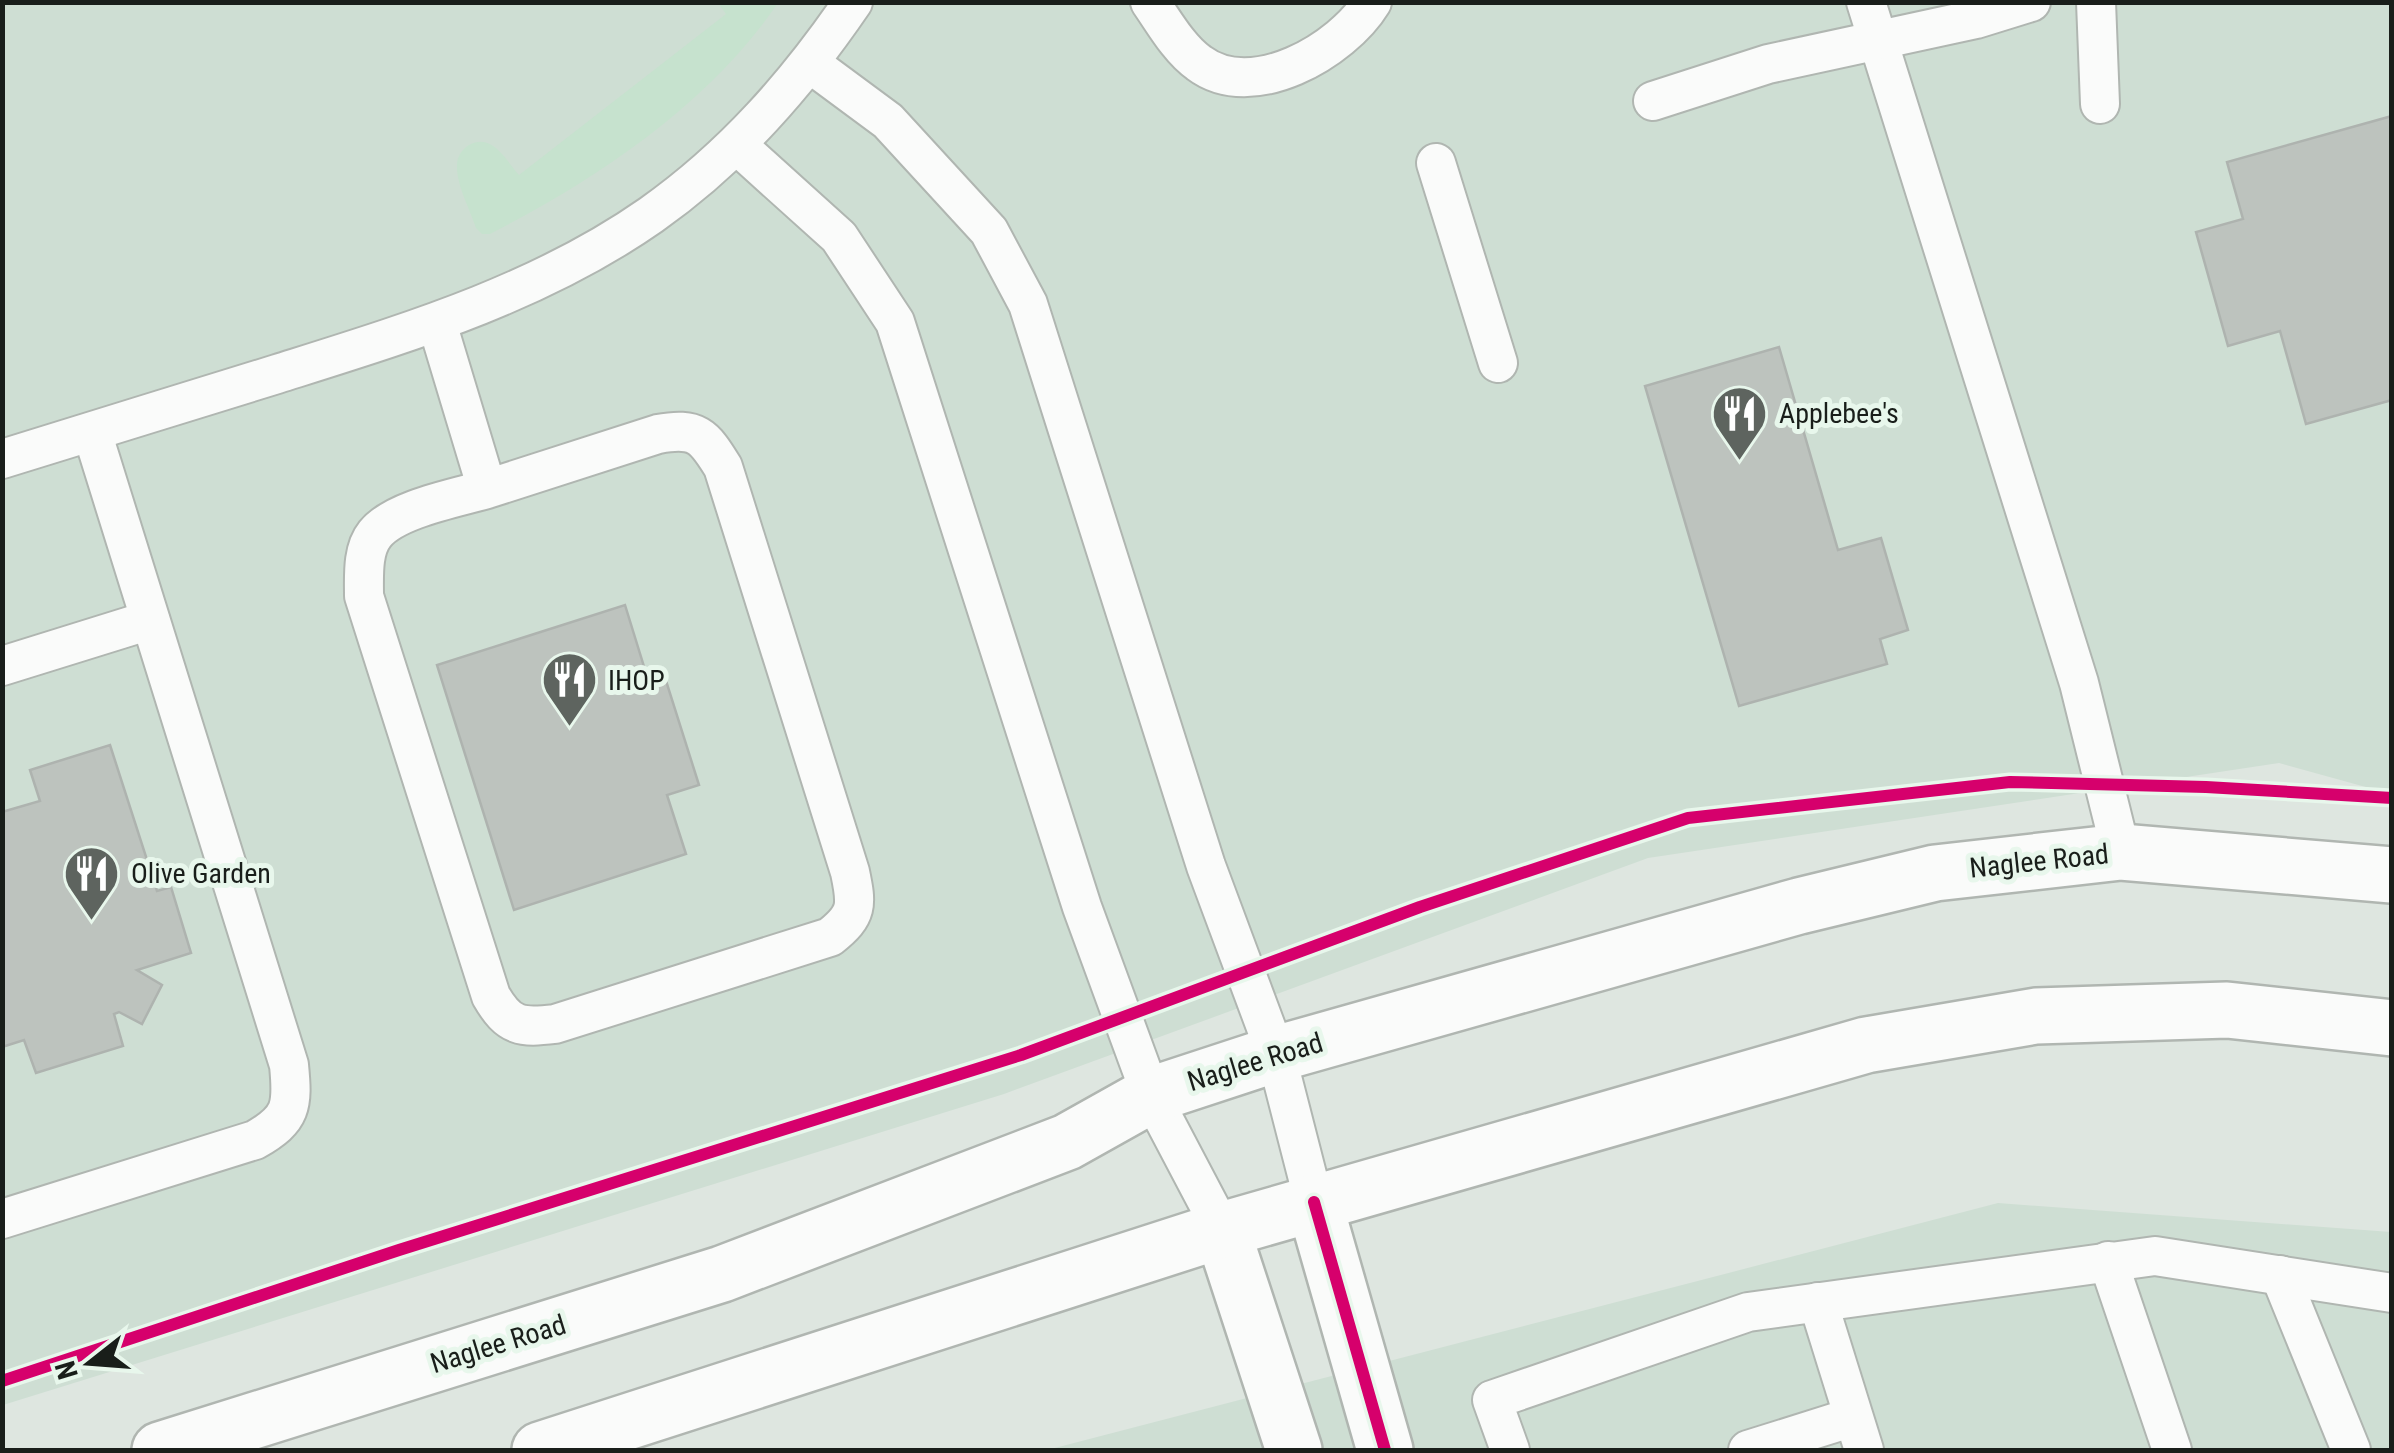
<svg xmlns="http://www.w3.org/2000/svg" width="2394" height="1453" font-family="'Roboto Condensed',sans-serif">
  <rect width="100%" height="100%" fill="#dee6e0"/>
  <g fill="#ceded3">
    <path d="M3 3H2391V794L2279 763 1648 858 1004 1094 3 1405Z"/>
    <path d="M1998 1203 2391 1232V1450H1047Z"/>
  </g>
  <path fill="#c6e2ce" d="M718 3H778C709 104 597 179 490 234H482L476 228C470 209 456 184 457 165 457 157 462 149 469 145 493 132 506 161 519 175L726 14Z"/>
  <g fill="#bdc3be" stroke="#aeb3af" stroke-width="2.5">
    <path d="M2392 116V400L2306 424 2280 331 2228 346 2196 232 2243 219 2227 162Z"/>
    <path d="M1779 347 1838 550 1881 538 1908 630 1880 639 1887 664 1739 706 1645 386Z"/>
    <path d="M625 605 646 673 662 668 699 785 667 795 686 854 514 910 437 665Z"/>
    <path d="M110 745 157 891 171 887 191 953 137 970 162 985 142 1024 119 1012 114 1014 123 1046 36 1073 24 1040 2 1047V812L40 801 30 770Z"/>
  </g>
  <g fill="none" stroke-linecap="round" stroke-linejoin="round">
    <defs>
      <g id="lane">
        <path d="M1150 2C1164 22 1179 49 1199 63 1252 103 1342 51 1372 2"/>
        <path d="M1866 2 2079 683 2121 852"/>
        <path d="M2096 2 2100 104"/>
        <path d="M811 64 888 121 989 231 1028 304 1206 866 1276 1054 1314 1202"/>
        <path d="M1653 101 1768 64 1976 19 2031 2"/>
        <path d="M737 145 839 237 895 322 1082 907 1151 1095 1222 1230"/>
        <path d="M1436 163 1498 363"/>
        <path d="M437 323 487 489 658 434C697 427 704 436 723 467L850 872C857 905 858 915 830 937L555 1024C521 1028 509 1027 491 996L364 596C364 576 362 550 375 534 395 509 456 498 487 489"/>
        <path d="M2 459C94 431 185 402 277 374 407 333 538 294 651 215 733 157 797 84 853 2"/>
        <path d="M2 666 150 620"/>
        <path d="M2 1219 255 1140C292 1119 293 1106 289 1065L92 432"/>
        <path d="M2108 1261 2172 1450"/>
        <path d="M2280 1275 2351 1450"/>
        <path d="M1818 1302 1864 1450"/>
        <path d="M1510 1450 1492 1400 1748 1312 2155 1256 2392 1293"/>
        <path d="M1748 1450 1853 1417"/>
      </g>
      <g id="street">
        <path d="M1314 1202 1385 1450"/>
        <path d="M1222 1230 1294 1450"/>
      </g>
      <g id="secondary">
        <path d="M160 1450 722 1274 1067 1142 1151 1095 1276 1054 1799 906 1935 873 2121 852 2392 875"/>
        <path d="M540 1450 1222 1230 1866 1045 2036 1016 2227 1010 2392 1028"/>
      </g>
    </defs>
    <use href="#lane" stroke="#b0b6b1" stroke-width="42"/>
    <use href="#street" stroke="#b0b6b1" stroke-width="60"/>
    <use href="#secondary" stroke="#b0b6b1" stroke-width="60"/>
    <use href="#lane" stroke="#fafbfa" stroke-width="38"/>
    <use href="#street" stroke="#fafbfa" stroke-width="55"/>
    <use href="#secondary" stroke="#fafbfa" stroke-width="55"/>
    <defs>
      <g id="cycleway">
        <path d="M1314 1202 1385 1450"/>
        <path d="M2 1381 399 1250 1021 1055 1420 907 1688 818 2010 782 2206 787 2392 798"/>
      </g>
    </defs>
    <use href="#cycleway" stroke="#e8f7ec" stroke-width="19"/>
    <use href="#cycleway" stroke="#d6006c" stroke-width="12"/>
  </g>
  <defs>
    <symbol id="restaurant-pin" viewBox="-11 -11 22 30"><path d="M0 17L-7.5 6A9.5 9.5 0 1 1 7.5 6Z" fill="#5e645f" stroke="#e8f7ec"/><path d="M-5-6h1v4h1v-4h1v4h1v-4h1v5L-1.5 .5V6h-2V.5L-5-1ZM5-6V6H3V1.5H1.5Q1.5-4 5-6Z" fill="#fff"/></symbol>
  </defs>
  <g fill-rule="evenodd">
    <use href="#restaurant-pin" x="1708" y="382" width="63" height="86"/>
    <use href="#restaurant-pin" x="538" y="648" width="63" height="86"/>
    <use href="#restaurant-pin" x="60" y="842" width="63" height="86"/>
  </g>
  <g text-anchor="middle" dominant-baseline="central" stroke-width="10" stroke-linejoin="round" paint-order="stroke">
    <g font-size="28" fill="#191e1a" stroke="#e8f7ec" text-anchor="start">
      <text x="1779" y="413">Applebee's</text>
      <text x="608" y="680">IHOP</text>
      <text x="131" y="873">Olive Garden</text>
    </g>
    <g font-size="28" fill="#191e1a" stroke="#e8f7ec">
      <text transform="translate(2039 861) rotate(-6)">Naglee Road</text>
      <text transform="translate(1255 1062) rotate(-17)">Naglee Road</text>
      <text transform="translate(498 1344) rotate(-17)">Naglee Road</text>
    </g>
  </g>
  <rect width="2394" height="1453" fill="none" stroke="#191e1a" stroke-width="10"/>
  <g transform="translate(90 1363) rotate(253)" stroke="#e8f7ec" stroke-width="8" paint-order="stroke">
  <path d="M0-8L18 38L0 25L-18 38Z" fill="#191e1a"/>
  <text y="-15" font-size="28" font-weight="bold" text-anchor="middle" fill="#191e1a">N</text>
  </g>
</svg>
